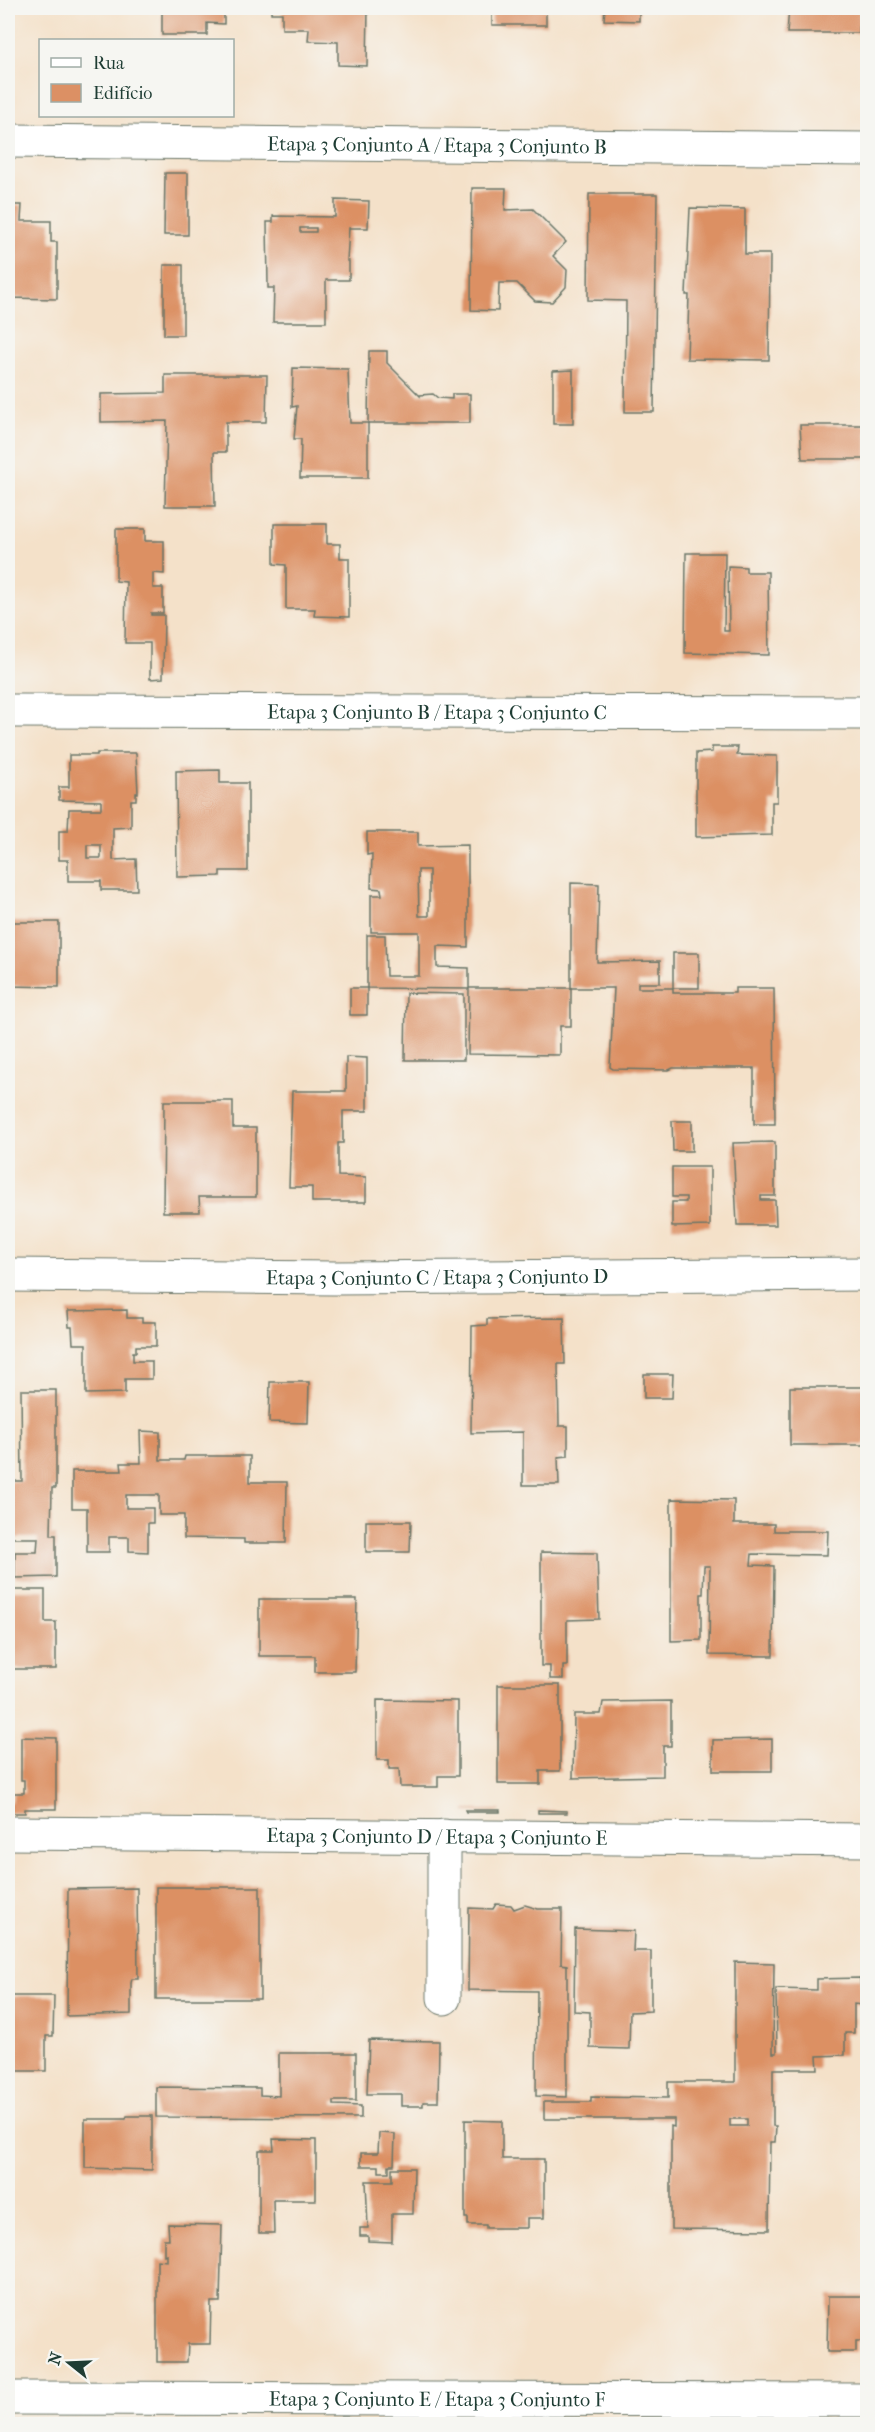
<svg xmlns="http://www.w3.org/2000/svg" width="875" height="2432" font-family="'IM FELL French Canon',serif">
  <rect width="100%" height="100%" fill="#f6f6f2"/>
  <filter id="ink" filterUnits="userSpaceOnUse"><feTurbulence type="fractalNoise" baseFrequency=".0167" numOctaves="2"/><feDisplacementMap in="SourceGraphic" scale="12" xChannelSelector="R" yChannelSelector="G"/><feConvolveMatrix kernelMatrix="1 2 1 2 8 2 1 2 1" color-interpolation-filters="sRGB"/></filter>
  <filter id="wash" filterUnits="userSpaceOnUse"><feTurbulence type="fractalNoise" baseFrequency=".008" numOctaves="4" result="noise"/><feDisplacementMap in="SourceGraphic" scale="24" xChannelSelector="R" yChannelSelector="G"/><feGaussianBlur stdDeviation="1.35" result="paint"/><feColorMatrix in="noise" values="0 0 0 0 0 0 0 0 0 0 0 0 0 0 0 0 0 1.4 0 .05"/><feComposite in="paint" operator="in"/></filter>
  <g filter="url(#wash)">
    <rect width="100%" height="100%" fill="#f4e1c9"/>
    <g id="blocks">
      <g fill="#dc9064" fill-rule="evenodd">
        <path d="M162 8H224V24L207 23V35H162Z"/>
        <path d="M271 8H368L367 66 338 65V42L308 41 309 29H282V13H271Z"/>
        <rect x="492" y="8" width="54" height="17"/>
        <path d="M605 8H639V21L604 20Z"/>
        <path d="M789 8H860L859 33H787Z"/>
        <path d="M165 173H188V235H164Z"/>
        <path d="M472 188H506L505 210 533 209 566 242 553 256 567 270 566 287 552 302 535 301 517 283H499L498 311 471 310Z"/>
        <path d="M589 194H657L654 412H625L626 301 588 300Z"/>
        <path d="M335 200 369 201 368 228H349L347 261H349V280H326V322H273L274 288H268V285L267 222H273V216L335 217ZM300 228H316V232H300Z"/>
        <path d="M8 205H22L21 221H51V242H57V299L8 298Z"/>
        <path d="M690 208 745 209V254H770L769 360 687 359 689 295H686Z"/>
        <rect x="164" y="265" width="19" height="70"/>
        <path d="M369 351H387V363L420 396V395L433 394 438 398 452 399V394H470V423H368V478H300L301 439H294L297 406 292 407 293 368 348 369 350 423H368Z"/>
        <path d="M573 370V424H553V371Z"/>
        <path d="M165 375H267L266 422H226V452H214L215 506H165L167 421 101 422V394L165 393Z"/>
        <path d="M800 425H867V459H802Z"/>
        <path d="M274 524H327V544H340V558H349V617L314 616 315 609H286V565L274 564Z"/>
        <path d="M116 529H145V541H164V574L153 573V588H163V613H151V615H164L163 678 150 679V643H125L126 582 116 581Z"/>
        <path d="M686 553H725L724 631H729L728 566 746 567V572H768L769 655 685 653Z"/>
        <path d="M712 747H738L737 755 777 756V802H772V835L696 837V753L712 752Z"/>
        <path d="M97 753H136L138 793H136V800H131V827L113 828V860L136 859 137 890H101V881H68V860H59V831H68L69 809H101V801L59 800V787H69V755H97ZM87 845H101V858H87Z"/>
        <path d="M220 770V783H248V871H220V876L177 877 176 771Z"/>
        <path d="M367 832H418V846L468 845V947L437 946V967L469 968V988H571V1026H560V1055L468 1054 469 989 367 988V935H385L386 976H419V932H371V895H382L381 889 371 888 372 854 367 855ZM418 870H429V916H419Z"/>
        <path d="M571 883 599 884 597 962 660 961V983H638V988H673V993H735V988H774L775 1124H754V1068H673L669 1070 613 1069 610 1067 614 988H571Z"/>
        <path d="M8 922H59V987L8 986Z"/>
        <rect x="673" y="953" width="26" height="35"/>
        <rect x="350" y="988" width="17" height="27"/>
        <path d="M406 993 464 994V1060H405Z"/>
        <path d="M346 1057 367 1058V1111H343V1143H338V1176L366 1177V1202H312V1187H289L292 1091H346Z"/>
        <path d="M164 1101H233V1128H256V1197H199L200 1212H163Z"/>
        <path d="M672 1121H692V1151H673Z"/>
        <path d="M775 1142V1196H761V1200H775L776 1225H737L733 1143Z"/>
        <path d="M672 1167H710V1226L672 1227V1202H686V1197H672Z"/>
        <path d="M127 1310V1318H142V1322H156V1346H136V1352H133V1361H152V1379H125V1393L86 1394V1344H73L72 1327H69L68 1311Z"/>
        <path d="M564 1318 565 1364H558L559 1426H568V1456L558 1457 559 1485H523V1432L471 1433 472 1326 487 1325V1319Z"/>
        <path d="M644 1374H673L672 1398H644Z"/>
        <path d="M270 1382H309L308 1423 269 1422Z"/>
        <path d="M790 1387H867V1439L864 1445H790Z"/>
        <path d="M21 1390H56V1488H52L51 1535H56V1577L15 1578V1552H37L38 1538H8V1481H22Z"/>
        <path d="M140 1431 160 1432V1460H184L185 1456H250V1482H287L286 1543H244V1539L184 1538V1515H159V1495H126V1508H153V1523H148V1552L129 1551V1537H109V1552H87V1508H72V1471H122L121 1463H141Z"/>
        <path d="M671 1499 734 1500V1524H774V1531H828L827 1555 752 1554 751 1565 774 1566 773 1656 709 1655 710 1566H704L703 1594H701V1640L671 1641Z"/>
        <path d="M366 1521H411L410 1552H366Z"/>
        <path d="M541 1552 597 1553 599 1619 567 1620V1666H563V1679H550V1666H541Z"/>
        <path d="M8 1590H45V1622H56V1669H8Z"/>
        <path d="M259 1599H357L355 1672H315V1656H259Z"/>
        <path d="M498 1685H560V1771H540V1784H498Z"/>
        <path d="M377 1700 458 1701V1776H438V1787H400L399 1769H389V1760H377Z"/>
        <path d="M671 1701V1746H663V1776L573 1778 574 1714H601L603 1702Z"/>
        <path d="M21 1737 56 1738V1809H25V1813H8V1802H12L13 1793H24V1780H21Z"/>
        <path d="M772 1739V1771H713V1740Z"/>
        <path d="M465 1810H500V1812H466Z"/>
        <path d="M538 1810 567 1811V1813H538Z"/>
        <rect x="156" y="1887" width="104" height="112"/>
        <path d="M137 1888 138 1979H132L131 1983V2014L67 2016 68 1889Z"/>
        <path d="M496 1904 511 1905 514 1909 525 1905 538 1909H562L561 1964 567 1965V2097L536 2096 537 1991 468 1990 469 1908 493 1909Z"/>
        <path d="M575 1929 634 1931 633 1951H651V2011L630 2012 629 2049 590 2048V2012L574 2011Z"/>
        <path d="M735 1962 774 1963 773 2053H777L776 1989 817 1990V1979L860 1978 862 2005 854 2004V2033H845V2055L817 2056 818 2069H773V2126H776L775 2142H770L769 2230 671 2229V2126L674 2127V2119H544V2102H591V2097L668 2098V2082H735ZM730 2119H747V2126H730Z"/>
        <path d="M8 1996H54L53 2036H46V2071H8Z"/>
        <path d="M369 2040 439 2041 438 2102H423V2106H401V2094H367Z"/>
        <path d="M279 2053H356V2101H334V2105L361 2106V2118L156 2117V2087L260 2088V2095L279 2096Z"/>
        <path d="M127 2116H152V2170L85 2168V2119H126Z"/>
        <path d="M465 2120 502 2121V2159H544V2218H527V2228H486V2225H468V2218H465Z"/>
        <path d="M379 2133 395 2134 394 2165H389V2172H379V2166H361V2153H378Z"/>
        <path d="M273 2139 316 2140V2200H273L274 2233H259V2150H274Z"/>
        <path d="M392 2168H414L413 2214H392V2242L368 2241V2236H360V2228H368L366 2181H392Z"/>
        <path d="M168 2224 222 2225 220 2302H211L210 2344H188L187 2362H157V2260L167 2261V2254L164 2255V2239H169Z"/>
        <path d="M828 2296H867V2341H856V2352H827Z"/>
      </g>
    </g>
  </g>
  <g filter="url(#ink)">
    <use href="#blocks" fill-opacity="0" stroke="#6a7668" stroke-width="1.5"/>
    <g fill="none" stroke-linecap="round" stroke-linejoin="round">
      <defs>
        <g id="minor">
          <path id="s1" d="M8 141 868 149"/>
          <path id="s2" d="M8 711 868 713"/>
          <path id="s3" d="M8 1275 335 1278 868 1274"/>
          <path id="s4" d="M8 1833 868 1840"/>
          <path d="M444 1998V1836"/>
          <path id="s5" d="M8 2398 868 2400"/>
        </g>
      </defs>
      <use href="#minor" stroke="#6a7668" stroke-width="35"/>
      <use href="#minor" stroke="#fff" stroke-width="33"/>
    </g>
  </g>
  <g text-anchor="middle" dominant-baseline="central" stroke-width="6" stroke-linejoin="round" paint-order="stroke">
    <g font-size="20" fill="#1f3d34" stroke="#f6f6f2">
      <text stroke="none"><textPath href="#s1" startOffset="429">Etapa 3 Conjunto A / Etapa 3 Conjunto B</textPath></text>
      <text stroke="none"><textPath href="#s2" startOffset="429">Etapa 3 Conjunto B / Etapa 3 Conjunto C</textPath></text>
      <text stroke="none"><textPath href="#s3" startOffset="429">Etapa 3 Conjunto C / Etapa 3 Conjunto D</textPath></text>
      <text stroke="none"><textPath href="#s4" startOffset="429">Etapa 3 Conjunto D / Etapa 3 Conjunto E</textPath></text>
      <text stroke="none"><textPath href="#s5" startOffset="429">Etapa 3 Conjunto E / Etapa 3 Conjunto F</textPath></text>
    </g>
  </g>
  <rect width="875" height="2432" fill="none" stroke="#f6f6f2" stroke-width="30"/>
  <rect x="39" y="39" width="195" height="78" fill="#f6f6f2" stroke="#a0aca6" stroke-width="1.5"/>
  <rect x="51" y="58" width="30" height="9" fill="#ffffff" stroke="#a0aca6" stroke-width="1.5"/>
  <text x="93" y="69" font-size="18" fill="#1f3d34">Rua</text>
  <rect x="51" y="84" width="30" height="18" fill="#dc9064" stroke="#a0aca6" stroke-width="1.5"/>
  <text x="93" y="99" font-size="18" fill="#1f3d34">Edifício</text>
  <g transform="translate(69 2363) rotate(288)" stroke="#f6f6f2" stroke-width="4.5" paint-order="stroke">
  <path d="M0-4.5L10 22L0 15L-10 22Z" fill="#1f3d34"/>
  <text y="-9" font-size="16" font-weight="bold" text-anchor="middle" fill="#1f3d34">N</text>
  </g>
</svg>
